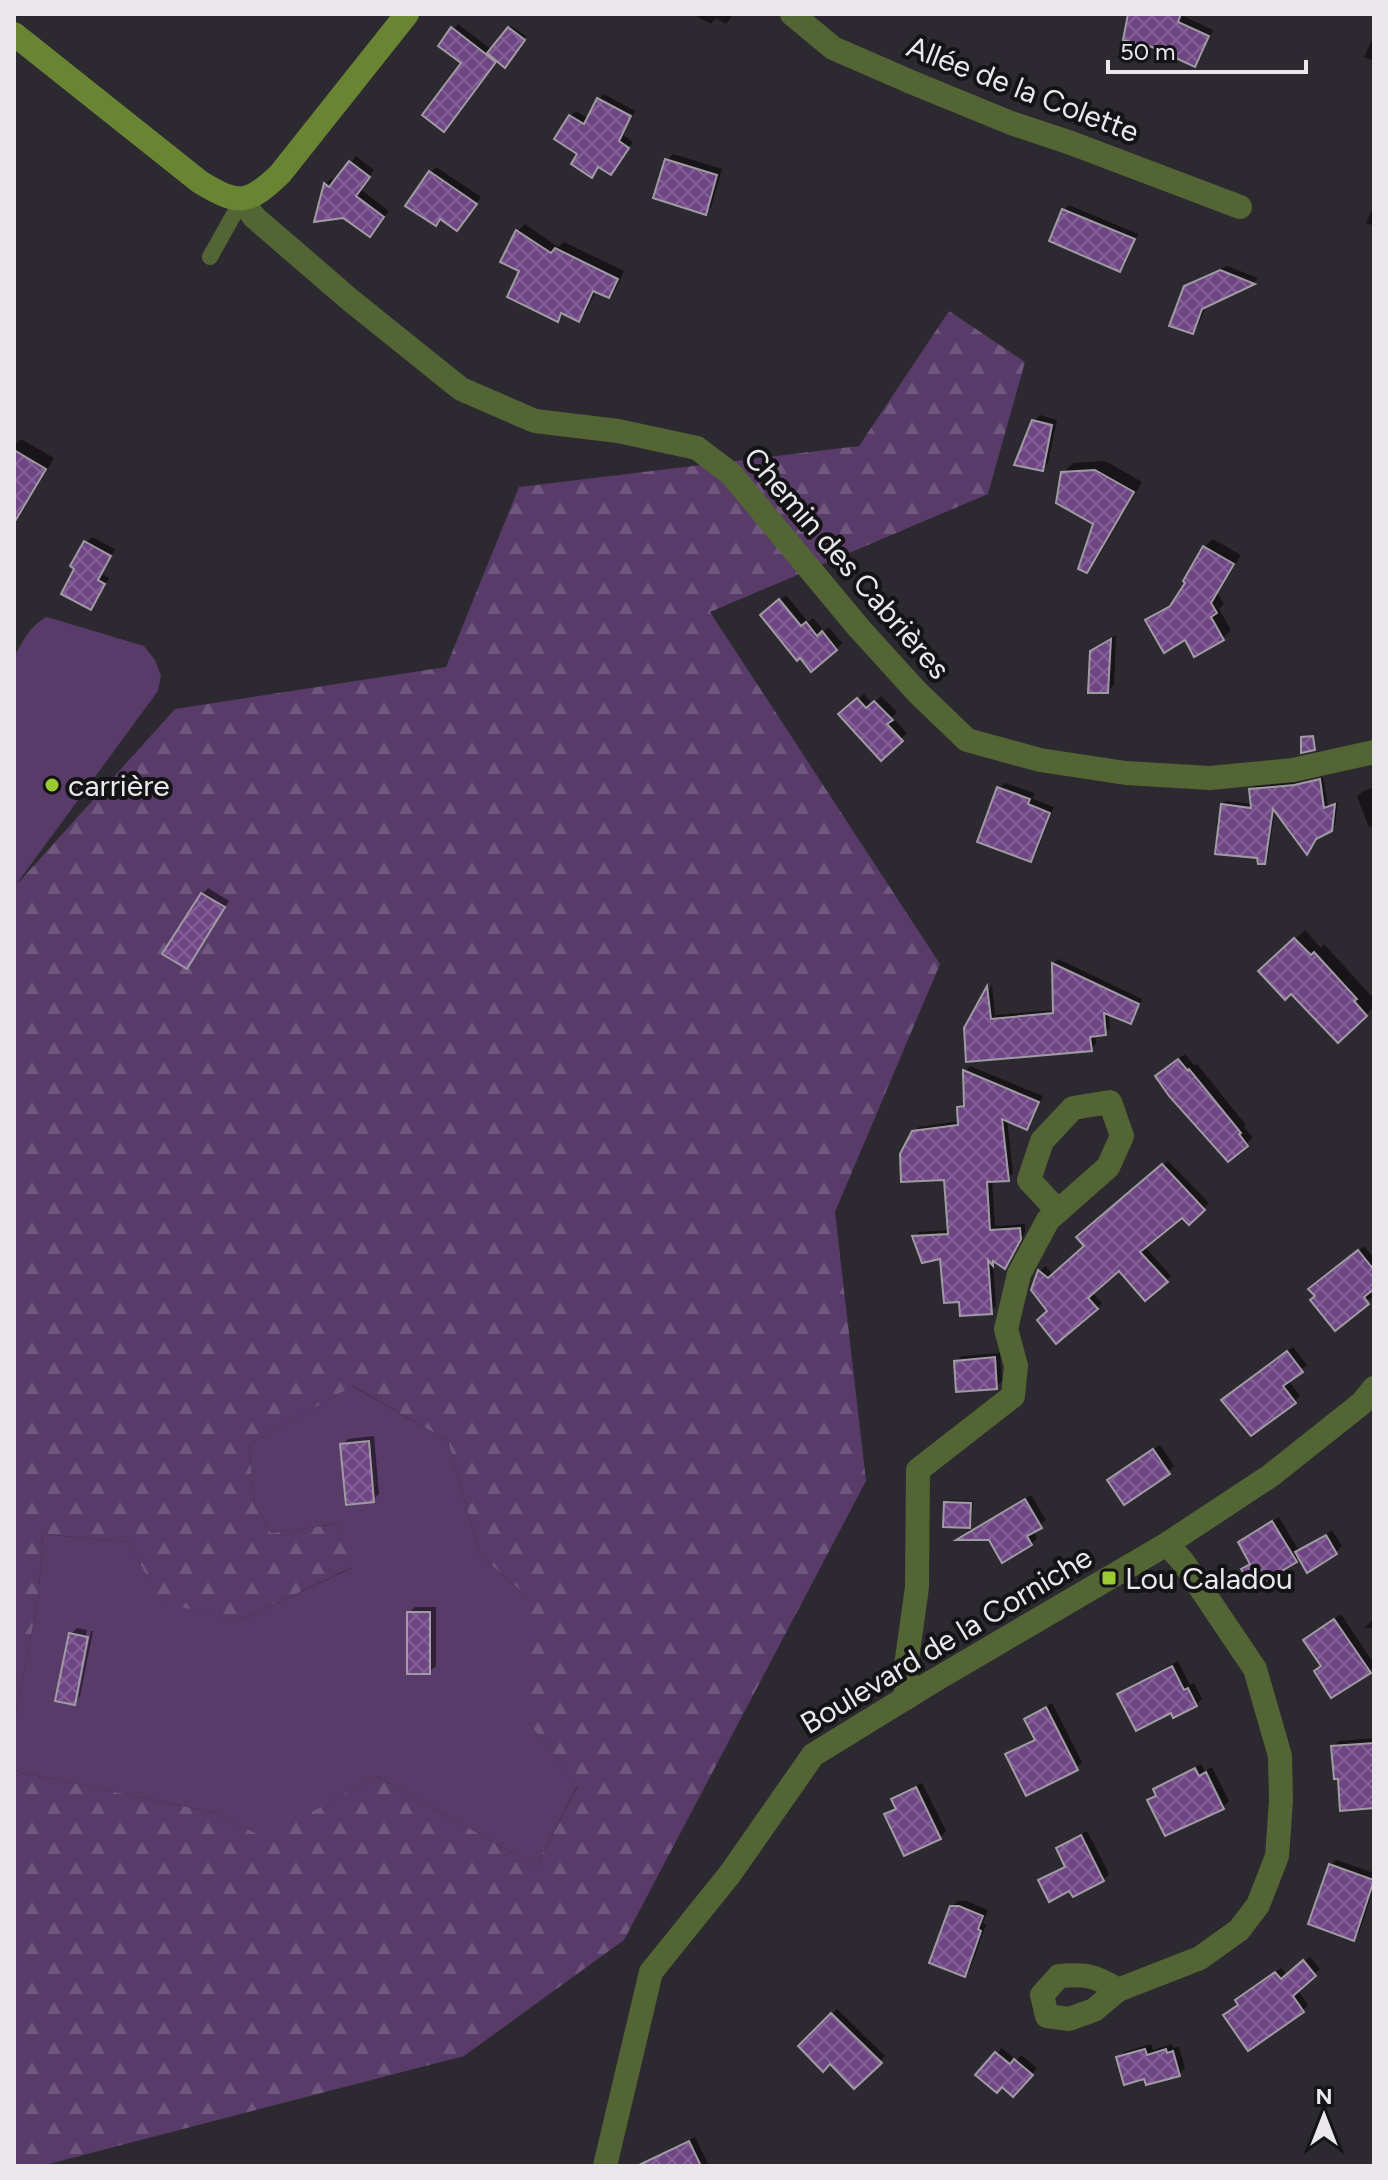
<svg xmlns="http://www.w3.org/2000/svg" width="1388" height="2180" font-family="Figtree,sans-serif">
  <defs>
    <pattern id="forest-firs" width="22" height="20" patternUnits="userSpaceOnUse" patternTransform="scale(2)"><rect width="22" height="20" fill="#583b68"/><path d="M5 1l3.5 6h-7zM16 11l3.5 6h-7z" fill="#70577e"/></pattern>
    <pattern id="building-cross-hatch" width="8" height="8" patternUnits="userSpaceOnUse" patternTransform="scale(2)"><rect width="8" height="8" fill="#6f4684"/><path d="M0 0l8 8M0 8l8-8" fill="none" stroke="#846196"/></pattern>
  </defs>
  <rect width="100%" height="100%" fill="#2d2930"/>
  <g fill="#583b68">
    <path d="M47 617 144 646 155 660 161 676 158 691 18 882 14 880V657C23 641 30 625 47 617Z"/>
    <path d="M352 1386 448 1441 480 1555 528 1597V1722L578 1785 536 1866 376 1776 265 1839 216 1813 14 1771V1723L38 1600 43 1534 128 1542 162 1602 240 1620 352 1568 338 1524 271 1533 254 1502 249 1444Z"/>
  </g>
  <path fill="url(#forest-firs)" d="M949 311 1025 362 988 494 710 612 940 964 835 1212 866 1481 624 1940 464 2056 41 2166H14V1771L216 1813 265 1838 376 1776 536 1866 578 1786 528 1722V1597L480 1555 448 1441 353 1386 249 1444 254 1502 271 1533 338 1524 353 1567 240 1620 162 1603 128 1542 43 1534 38 1600 14 1723V881L19 882 175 709 446 667 519 487 859 446Z"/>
  <g fill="#0007">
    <path d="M692 14H734L726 24 716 18 711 24Z"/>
    <path d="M1130 14H1183V16L1213 30 1200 59 1194 64Z"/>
    <path d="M458 24 492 50 511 26 526 36 507 63 497 59 449 124 463 63 453 29Z"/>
    <path d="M1374 35V61L1364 57Z"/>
    <path d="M604 94 635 111 623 135 633 142 611 172 600 165 592 175 580 153 570 116 576 111 589 119 599 99Z"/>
    <path d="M673 154 722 169 711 207 705 213 667 160Z"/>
    <path d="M356 156 374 170 360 189 389 211 375 229 344 216 317 220 326 184 331 178 336 182Z"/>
    <path d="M436 167 481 197 463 223 441 218 430 173Z"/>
    <path d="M1069 205 1138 234 1125 265 1120 270 1064 210Z"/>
    <path d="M1374 205V226L1366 223Z"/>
    <path d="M525 224 558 247 564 242 624 271 616 289 609 296 596 290 586 312 579 320 565 312 557 320 521 271 518 231Z"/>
    <path d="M1227 266 1258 278 1254 283 1206 305 1198 326 1192 332 1185 287 1192 281Z"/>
    <path d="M1040 415 1057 420 1048 463 1042 469 1034 421Z"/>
    <path d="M21 439 54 458 14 526V446Z"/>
    <path d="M1105 461 1142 482 1096 561 1086 570 1096 523 1063 473 1073 463Z"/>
    <path d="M92 537 115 549 102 574 109 578 96 602 90 608 86 542Z"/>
    <path d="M1213 539 1241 555 1218 594 1224 604 1219 609 1231 630 1223 638H1186L1148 620 1156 612 1176 601 1204 547Z"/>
    <path d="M786 595 808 622 813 618 824 631 829 627 842 643 836 649 769 609Z"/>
    <path d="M1116 635 1114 685 1108 691 1092 652 1098 646Z"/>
    <path d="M864 694 873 704 881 696 897 712 892 717 907 733 881 759 846 708Z"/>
    <path d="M1323 777 1328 806 1338 802 1335 825 1330 829 1275 809 1268 858 1264 862 1221 826 1216 825 1222 805 1226 801 1253 804 1251 790 1255 786 1300 782Z"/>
    <path d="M1005 783 1034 793 1033 799 1054 807 1036 854 1031 860 999 788Z"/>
    <path d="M1374 787V825L1369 827 1357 797 1362 792Z"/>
    <path d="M208 888 229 901 192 961 186 967 202 894Z"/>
    <path d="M1305 930 1321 948 1324 944 1374 999V1007L1338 1040 1291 991 1261 971Z"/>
    <path d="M1058 959 1142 999 1135 1017 1130 1022 1108 1013 1110 1028 1105 1033 1095 1034 1096 1044 1091 1049 966 1028 992 985 995 1015 1055 1010 1054 963Z"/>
    <path d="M1185 1054 1195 1066 1197 1064 1246 1125 1244 1127 1253 1138 1229 1159 1163 1070Z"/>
    <path d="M970 1066 1043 1096 1032 1122 1027 1127 1007 1119 1013 1173 1008 1179 992 1180 995 1226 1025 1224V1232L1010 1262 1005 1267 995 1260 993 1262 996 1306 991 1312 961 1300 941 1257 914 1237 919 1232 950 1230 946 1178 913 1133 919 1127 960 1121 959 1107 964 1102 965 1071Z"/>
    <path d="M1168 1161 1209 1203 1189 1222 1183 1215 1144 1246 1171 1276 1166 1281 1119 1269 1092 1292 1102 1303 1097 1308 1050 1311 1033 1290 1040 1271 1045 1266 1054 1274 1087 1246 1084 1232Z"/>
    <path d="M1364 1246 1374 1258V1286L1369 1291 1373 1296 1335 1328 1317 1296 1316 1284Z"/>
    <path d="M1293 1347 1307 1365 1288 1380 1300 1396 1294 1402 1229 1395Z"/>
    <path d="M1000 1353 1002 1381 996 1387 956 1362 961 1356Z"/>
    <path d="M374 1436 379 1494 373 1500 342 1445 348 1439Z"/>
    <path d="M1160 1445 1174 1466 1168 1472 1109 1480 1116 1474Z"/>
    <path d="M1031 1495 1046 1520 1033 1531 1037 1538 1031 1544 990 1538H961Z"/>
    <path d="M949 1500 973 1501 972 1523 970 1526 946 1503Z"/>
    <path d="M1279 1517 1299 1551 1332 1530 1342 1546 1336 1552 1299 1556 1295 1560 1244 1569 1251 1562 1240 1543 1246 1537Z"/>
    <path d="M415 1607H436V1666L429 1672 409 1613Z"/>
    <path d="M1341 1614 1374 1664 1370 1671 1322 1665 1311 1635Z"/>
    <path d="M1374 1618V1628H1365Z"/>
    <path d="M77 1628 87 1630 74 1698H78L91 1631H93L80 1696 74 1702 71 1634Z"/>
    <path d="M1178 1661 1190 1685 1194 1683 1202 1699 1196 1705 1171 1710 1119 1694 1125 1688Z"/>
    <path d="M1052 1703 1082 1762 1076 1768 1008 1755 1014 1749 1036 1738 1026 1719 1032 1713Z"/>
    <path d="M1374 1738V1806L1340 1776 1333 1747 1339 1741Z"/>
    <path d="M1201 1764 1205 1771 1212 1767 1229 1801 1223 1807 1150 1801 1157 1794 1155 1790 1161 1784Z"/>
    <path d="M922 1783 946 1831 940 1837 886 1815 897 1807 894 1799 900 1793Z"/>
    <path d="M1087 1831 1109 1874 1103 1880 1070 1888 1040 1881 1047 1875 1066 1865 1058 1849 1064 1843Z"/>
    <path d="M1336 1860 1374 1873V1888L1359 1933 1353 1938 1330 1866Z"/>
    <path d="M958 1901H966L988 1910 983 1923 986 1925 970 1969 964 1975 952 1907Z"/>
    <path d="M1310 1957 1320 1969 1297 1989 1308 2005 1303 2010 1225 2015 1240 2004 1237 2000 1243 1995 1281 1968 1287 1975Z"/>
    <path d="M837 2009 885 2056 854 2086 830 2062 801 2046Z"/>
    <path d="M1151 2044 1153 2050 1172 2044 1173 2048 1179 2047 1185 2068 1179 2074 1146 2077 1118 2058 1124 2052Z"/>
    <path d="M1002 2048 1016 2060 1021 2055 1037 2068 1019 2089 1003 2085 978 2074Z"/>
    <path d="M695 2137 709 2166H669L663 2155 669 2149Z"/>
  </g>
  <g fill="url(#building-cross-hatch)" stroke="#a09ba3" stroke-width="2">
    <path d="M1128 14H1181L1178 22 1209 36 1195 67 1152 47 1123 40Z"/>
    <path d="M451 27 496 62 444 132 422 115 461 63 438 46Z"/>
    <path d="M508 27 525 40 505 68 487 53Z"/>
    <path d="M597 98 631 116 619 141 629 148 611 175 598 167 592 178 571 164 577 154 554 139 569 115 584 124Z"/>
    <path d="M665 159 717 175 706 215 653 198Z"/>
    <path d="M349 161 370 177 356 196 384 217 370 237 343 218 314 222 324 183 329 187Z"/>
    <path d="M429 171 477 204 457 231 440 219 436 226 405 206Z"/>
    <path d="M1062 209 1135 239 1120 272 1049 241Z"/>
    <path d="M516 230 551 253 555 248 618 279 609 298 593 291 579 322 561 313 558 322 507 297 519 271 500 262Z"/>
    <path d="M1220 270 1255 284 1202 309 1193 334 1169 326 1184 286Z"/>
    <path d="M1032 420 1052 425 1043 471 1014 465Z"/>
    <path d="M14 450 46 469 14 523Z"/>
    <path d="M1095 470 1134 492 1087 573 1078 569 1093 524 1056 503 1061 472Z"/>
    <path d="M84 541 111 556 98 580 105 584 91 610 61 594 74 569 70 566Z"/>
    <path d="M1203 546 1234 564 1211 603 1217 613 1211 617 1224 640 1194 657 1185 640 1164 653 1145 620 1170 606 1185 583 1183 581Z"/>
    <path d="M779 599 801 626 806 622 817 636 822 631 837 650 811 672 800 658 797 661 760 615Z"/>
    <path d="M1111 639 1108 693H1088L1090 651Z"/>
    <path d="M857 698 866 708 874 701 893 720 887 724 903 741 881 761 838 714Z"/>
    <path d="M1313 736 1315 750 1301 753V737Z"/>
    <path d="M1320 779 1324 808 1335 804 1332 831 1316 839 1307 855 1273 809 1265 864H1258L1257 858 1215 854 1221 804 1251 808 1249 789 1294 785Z"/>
    <path d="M997 787 1030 799 1028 804 1050 813 1031 862 977 842Z"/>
    <path d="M201 893 225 907 187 969 162 954Z"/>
    <path d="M1294 938 1311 955 1314 952 1357 999 1354 1001 1367 1016 1338 1043 1291 994 1285 1000 1258 971Z"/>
    <path d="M1052 963 1139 1004 1131 1024 1104 1013 1106 1035 1090 1037 1092 1051 966 1062 964 1028 987 986 991 1019 1053 1013Z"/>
    <path d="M1178 1059 1188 1071 1189 1069 1241 1133 1239 1134 1248 1146 1228 1162 1169 1096 1155 1076Z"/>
    <path d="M963 1070 1039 1102 1027 1130 1002 1119 1009 1181 987 1182 990 1230 1020 1228 1021 1239 1005 1269 993 1261V1266L988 1260 992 1314 960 1316 959 1302 944 1303 940 1259 922 1263 912 1236 948 1234 944 1180 901 1182 900 1154 912 1131 958 1125 957 1107 964 1106Z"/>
    <path d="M1162 1164 1205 1210 1189 1225 1182 1218 1140 1252 1168 1282 1145 1301 1119 1271 1088 1298 1098 1309 1056 1344 1037 1320 1047 1311 1031 1290 1038 1270 1048 1278 1084 1246 1076 1237Z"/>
    <path d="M1358 1250 1374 1270V1289L1364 1297 1369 1304 1335 1331 1310 1300 1315 1296 1308 1289Z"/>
    <path d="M1287 1351 1303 1372 1283 1386 1296 1403 1251 1436 1221 1400Z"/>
    <path d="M995 1357 997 1389 956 1392 954 1361Z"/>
    <path d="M369 1441 374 1502 346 1505 340 1444Z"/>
    <path d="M1153 1449 1170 1474 1124 1505 1107 1480Z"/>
    <path d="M1025 1499 1042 1528 1027 1536 1032 1545 1002 1563 989 1540H956Z"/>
    <path d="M944 1502 971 1503 970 1528 943 1527Z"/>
    <path d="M1272 1521 1297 1562 1253 1588 1241 1569 1250 1564 1238 1542Z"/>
    <path d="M1326 1535 1337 1554 1307 1573 1295 1552Z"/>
    <rect x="407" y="1612" width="23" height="62"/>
    <path d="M1334 1619 1371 1673 1331 1698 1314 1671 1321 1666 1303 1640Z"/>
    <path d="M69 1633 88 1637 75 1705 55 1701Z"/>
    <path d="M1172 1666 1184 1690 1188 1688 1197 1706 1173 1718 1171 1713 1136 1731 1117 1694Z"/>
    <path d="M1046 1707 1078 1770 1026 1796 1005 1754 1035 1740 1024 1719Z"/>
    <path d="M1374 1743V1808L1340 1811 1338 1779H1334L1331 1746Z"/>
    <path d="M1195 1768 1199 1776 1206 1772 1224 1809 1165 1836 1147 1800 1156 1796 1153 1789Z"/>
    <path d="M916 1787 941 1839 904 1856 884 1814 896 1809 891 1799Z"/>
    <path d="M1081 1835 1104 1881 1073 1897 1069 1891 1049 1902 1038 1880 1065 1867 1056 1848Z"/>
    <path d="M1329 1864 1374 1880 1354 1941 1308 1924Z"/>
    <path d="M950 1906H959L983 1916 978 1929 981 1931 965 1977 929 1963Z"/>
    <path d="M1303 1960 1316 1976 1293 1996 1304 2012 1248 2051 1223 2015 1238 2005 1235 2000 1275 1972 1281 1979Z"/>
    <path d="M831 2013 882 2063 854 2089 830 2064 823 2072 798 2046Z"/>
    <path d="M1145 2049 1147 2055 1166 2049 1167 2053 1173 2051 1180 2076 1146 2085 1144 2079 1124 2085 1116 2057Z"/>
    <path d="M995 2052 1010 2064 1014 2059 1033 2075 1013 2097 1002 2087 997 2093 975 2075Z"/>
    <path d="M689 2141 701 2166H637Z"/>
  </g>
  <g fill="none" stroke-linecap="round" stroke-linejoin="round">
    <path stroke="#536534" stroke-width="16" d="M210 257 242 200"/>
    <g stroke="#536534" stroke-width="24">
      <path d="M792 14 833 48 911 82 1011 123 1071 143 1240 207"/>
      <path d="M242 200 254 217 349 299 461 389 535 421 618 431 697 448 731 474 858 627 917 692 967 740 1040 760 1126 773 1210 778 1293 770 1374 752"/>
      <path d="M906 1698V1666L917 1587 918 1470 1013 1396 1016 1366 1006 1329 1019 1274 1048 1220 1108 1167 1122 1136 1110 1102 1073 1108 1042 1141 1029 1180 1058 1211"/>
      <path d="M1118 1990C1095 1975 1085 1974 1059 1976L1042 1995 1047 2016 1069 2019 1094 2010 1118 1990 1200 1958 1239 1930 1258 1905 1277 1856 1281 1801 1280 1756 1255 1669 1183 1562 1167 1544"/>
      <path d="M605 2166 651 1972 730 1874 813 1755 935 1680 1167 1544 1270 1476 1362 1403 1374 1388"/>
    </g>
    <path stroke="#698534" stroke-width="24" d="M14 34 200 182C238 205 248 205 280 174L407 14"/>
  </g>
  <g fill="#9bcb32" stroke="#141315" stroke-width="3">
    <circle cx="52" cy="785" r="8"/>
    <rect x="1101" y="1570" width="16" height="16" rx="4"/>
  </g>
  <g text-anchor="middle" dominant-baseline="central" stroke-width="8" stroke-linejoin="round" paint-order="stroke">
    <g font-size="30" fill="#ebe8ec" stroke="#141315">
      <text transform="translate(1023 89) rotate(21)">Allée de la Colette</text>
      <text transform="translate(847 563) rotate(49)">Chemin des Cabrières</text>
      <text transform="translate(946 1640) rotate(-31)">Boulevard de la Corniche</text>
    </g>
    <g font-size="30" fill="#ebe8ec" stroke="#141315" text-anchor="start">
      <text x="68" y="785">carrière</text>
      <text x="1125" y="1578">Lou Caladou</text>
    </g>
  </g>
  <rect width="1388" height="2180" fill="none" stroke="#ebe8ec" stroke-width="32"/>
  <g transform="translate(1324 2116)" stroke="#141315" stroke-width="6" paint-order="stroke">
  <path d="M0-6L14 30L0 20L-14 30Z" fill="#ebe8ec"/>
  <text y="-12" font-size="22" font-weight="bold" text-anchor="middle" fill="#ebe8ec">N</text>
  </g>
  <path d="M1108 60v12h198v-12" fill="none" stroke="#ebe8ec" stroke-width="4"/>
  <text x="1120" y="60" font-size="24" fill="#ebe8ec" stroke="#141315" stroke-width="6" paint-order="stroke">50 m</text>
</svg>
